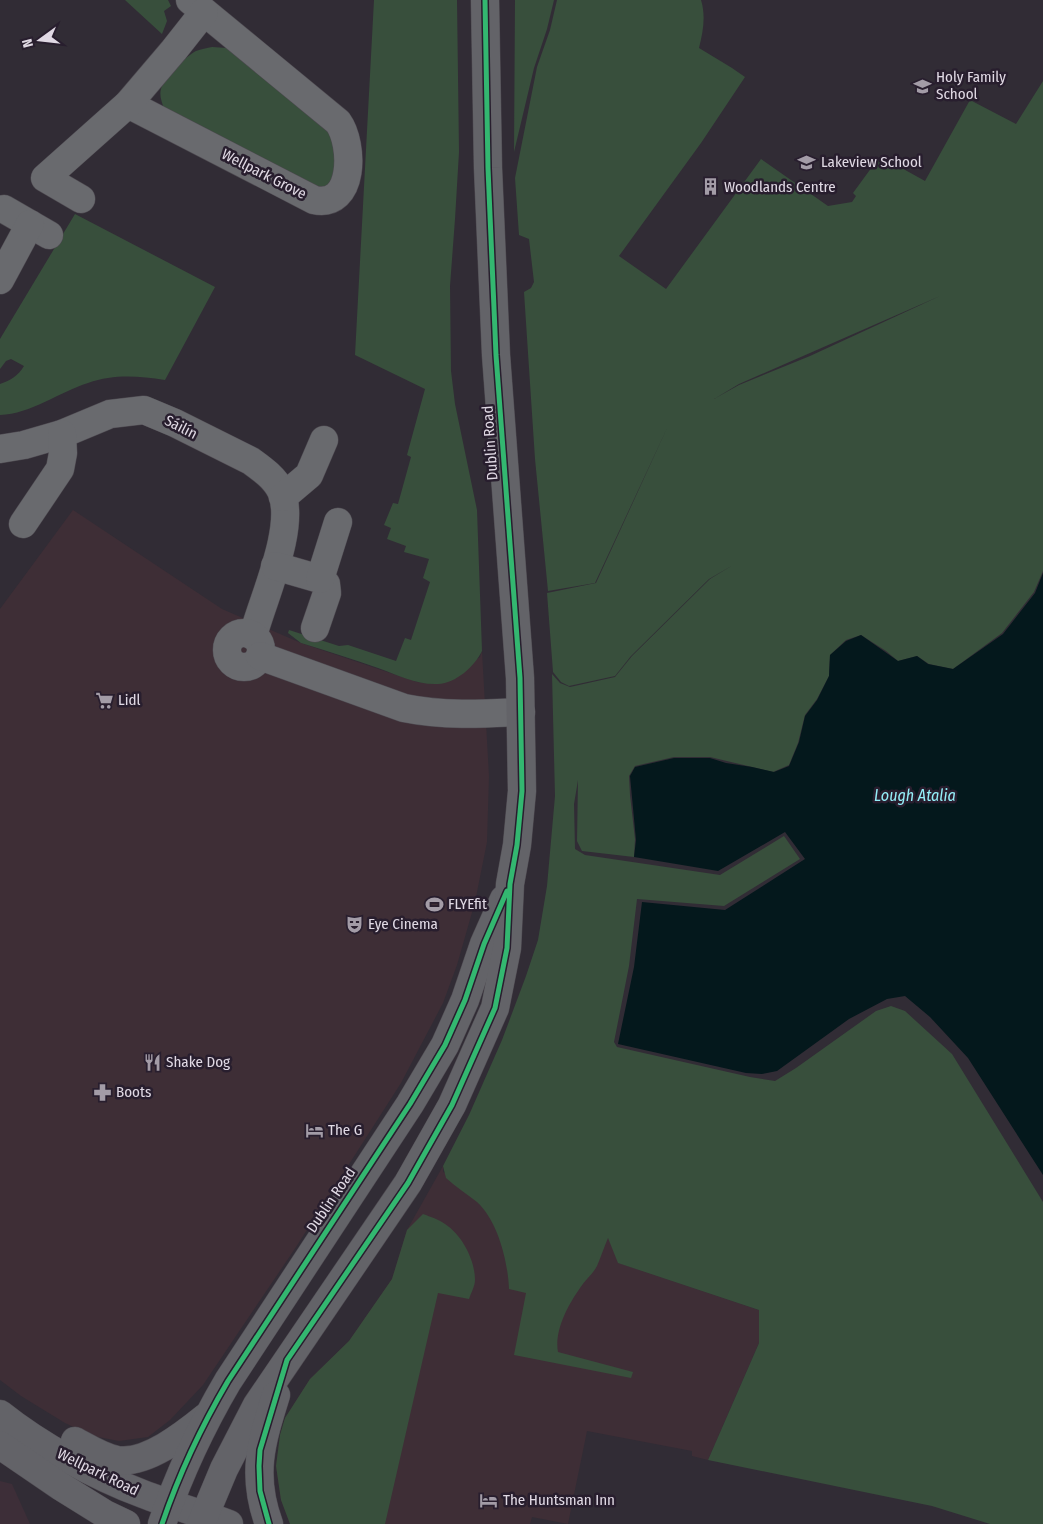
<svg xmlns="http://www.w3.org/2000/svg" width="1043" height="1524" font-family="'Fira Sans Condensed',sans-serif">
  <rect width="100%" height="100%" fill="#312c35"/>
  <g fill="#3e2e36">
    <path d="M73 510 222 609 301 643 417 682 438 684 480 657 482 651 489 776 487 842 475 902 457 965 443 1003 401 1083 296 1247 203 1385 170 1420 148 1437 119 1441 93 1436 65 1423 21 1396 0 1380V609Z"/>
    <path d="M443 1166V1172L608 1237 619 1263 759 1310V1343L708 1460 692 1456V1451L587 1431 568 1524 532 1517 530 1524H290L281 1500 276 1466 280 1435 285 1418 310 1379 349 1341 392 1279 407 1230Z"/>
  </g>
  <path fill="#3d2e38" d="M0 1481 12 1484 30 1524H0Z"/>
  <g fill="#384f3c" fill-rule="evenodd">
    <path d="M125 0H168L171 6 164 11 167 21 162 34Z"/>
    <path d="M374 0H457L459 152 455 219 450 286 451 371 455 404 477 510 482 651C474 667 456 683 438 684 417 685 397 675 378 668 353 659 327 651 301 643L288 633 289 630 339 646 348 645 396 661 405 638 411 640 430 582 423 578 429 559 404 552 406 546 387 539 391 528 384 525 393 503 398 504 411 457 407 455 425 389 355 355Z"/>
    <path d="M515 0H554L547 29 534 68 514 152Z"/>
    <path d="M557 0H701C706 16 703 32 699 48L732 68 745 77 701 143 619 256 666 289 761 159 828 206 852 202 856 196 853 193 880 156 925 181 970 100 1016 124 1043 81V571L1034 592 1002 633 953 669 929 664 917 656 898 661 886 651 861 635 846 640 830 655 829 676 817 699 805 715 798 743 789 765 773 772 710 757H674L635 766 629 776 630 795 635 839 634 857 582 851 577 841 578 780 574 804 575 849 585 855 720 875 784 836 800 859 724 906 637 899 629 966 614 1042 617 1047 750 1077 775 1081 796 1068 876 1011 891 1006 905 1011 952 1054 1043 1202V1524H990L932 1506 708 1460 759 1343V1310L618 1263 608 1238C604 1247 601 1257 597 1266 593 1274 585 1280 580 1288 568 1305 554 1331 558 1352L633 1372 631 1378 514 1355 526 1293 509 1289C508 1262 498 1221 477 1202 467 1194 456 1187 446 1178L443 1166 469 1115 502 1040 526 976 538 940 547 886 555 796 552 674 560 683 570 687 615 677 632 656 710 579 733 565 709 579 631 656 615 676 569 686 561 682 553 672 547 593 596 583 668 426 595 583 548 591 535 459 524 292 531 288 534 282 529 239 519 235 515 178 537 67 550 30ZM940 296 810 356 739 385 714 399 739 384Z"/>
    <path d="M212 47 227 48 234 53 333 136 337 174 326 186 319 189 164 108C162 103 159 95 161 89 163 80 187 55 196 51 201 49 207 48 212 47Z"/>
    <path d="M75 214 215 287 165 380C138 376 114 374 88 383 59 392 31 414 0 415V384C11 380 18 376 24 366L11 359 6 361 0 369V339Z"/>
    <path d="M423 1214C431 1217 438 1219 445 1224 462 1235 475 1260 475 1280 475 1286 471 1293 469 1299L438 1293 385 1524H290L281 1500 276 1466 280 1435 285 1418 310 1379 349 1341 392 1279 407 1230Z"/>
  </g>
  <path fill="#04181c" d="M1043 573V1175L968 1058 930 1017 905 996 887 999 849 1019 777 1071 762 1074 746 1073 618 1044 634 967 642 902 725 910 805 859 785 832 718 871 634 857 636 840 630 776 635 767 674 758H710L726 763 752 767 774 772 789 766 799 742 805 716 817 700 829 676 830 655 846 641 861 635 898 661 917 656 928 664 953 669 1003 634 1035 593Z"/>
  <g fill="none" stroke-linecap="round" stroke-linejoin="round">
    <defs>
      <g id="minor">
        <path d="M128 104 314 200C355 209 354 144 338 122L190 0"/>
        <path d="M81 199 45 178 128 104 174 50 204 12"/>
        <path d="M4 209 49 235"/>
        <path d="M0 280 30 224"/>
        <path d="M0 449 24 445 62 434 110 414 144 410 175 423 251 461C262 469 275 478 281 491 297 526 263 598 253 636"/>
        <path d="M283 497 309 475 324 440"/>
        <path d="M23 524 60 469 63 453 62 434"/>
        <path d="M275 566 320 579 326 584 327 593 315 628"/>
        <path d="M320 579 338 522"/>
        <circle cx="244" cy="650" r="17"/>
        <path d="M260 656 404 708C443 716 481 714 521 712"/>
      </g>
      <g id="secondary">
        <path d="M0 1414C40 1446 95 1476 143 1494 171 1505 200 1513 229 1524"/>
        <path d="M75 1441C88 1448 102 1457 117 1460 146 1465 185 1434 206 1417"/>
        <path d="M0 1445 60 1486 105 1514 126 1524"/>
        <path d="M162 1524C179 1474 201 1427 228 1381L410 1104 445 1045 465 1000 484 944 504 899"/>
        <path d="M201 1524 224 1469 257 1405 408 1183 452 1105 495 1008 507 948 510 884 517 845 522 791 520 678 496 355 488 168 485 0"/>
        <path d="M269 1524C251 1475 261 1443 276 1395"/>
      </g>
    </defs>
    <use href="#minor" stroke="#4d4950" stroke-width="29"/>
    <use href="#secondary" stroke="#4d4950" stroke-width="29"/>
    <use href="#minor" stroke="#696a6e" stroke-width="28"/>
    <use href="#secondary" stroke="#636368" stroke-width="28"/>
    <defs>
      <g id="cycleway">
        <path d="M162 1524C179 1474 201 1427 228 1381L410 1104 445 1045 465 1000 484 944 507 891"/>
        <path d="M269 1524 260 1491 259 1466 260 1450 287 1360 408 1183 452 1105 495 1008 507 948 510 884 517 845 522 791 520 678 496 355 488 168 485 0"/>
      </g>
    </defs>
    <use href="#cycleway" stroke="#281e2e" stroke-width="8"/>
    <use href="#cycleway" stroke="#33b770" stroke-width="5"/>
  </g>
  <defs>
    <symbol id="school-bare" viewBox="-9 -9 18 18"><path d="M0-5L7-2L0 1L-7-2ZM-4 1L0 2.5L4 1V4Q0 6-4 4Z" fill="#a39ca7" stroke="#281e2e" stroke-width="2.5" paint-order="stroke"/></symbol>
    <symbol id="building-bare" viewBox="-9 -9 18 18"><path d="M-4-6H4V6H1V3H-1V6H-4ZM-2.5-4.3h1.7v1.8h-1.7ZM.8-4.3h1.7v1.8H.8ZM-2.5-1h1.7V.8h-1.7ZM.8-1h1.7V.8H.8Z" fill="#a39ca7" stroke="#281e2e" stroke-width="2.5" paint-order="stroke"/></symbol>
    <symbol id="supermarket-bare" viewBox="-9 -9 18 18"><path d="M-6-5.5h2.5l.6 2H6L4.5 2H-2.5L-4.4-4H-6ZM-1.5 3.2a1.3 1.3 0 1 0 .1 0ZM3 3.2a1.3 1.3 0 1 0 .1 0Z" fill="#a39ca7" stroke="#281e2e" stroke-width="2.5" paint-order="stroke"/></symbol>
    <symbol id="stadium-bare" viewBox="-9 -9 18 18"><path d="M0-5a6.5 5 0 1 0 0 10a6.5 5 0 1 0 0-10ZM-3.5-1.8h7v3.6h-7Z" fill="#a39ca7" stroke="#281e2e" stroke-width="2.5" paint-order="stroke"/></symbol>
    <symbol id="theatre-bare" viewBox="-9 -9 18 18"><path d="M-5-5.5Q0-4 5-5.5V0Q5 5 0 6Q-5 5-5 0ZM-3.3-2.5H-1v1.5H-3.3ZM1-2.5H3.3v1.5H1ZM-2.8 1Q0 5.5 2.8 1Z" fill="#a39ca7" stroke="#281e2e" stroke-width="2.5" paint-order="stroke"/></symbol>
    <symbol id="restaurant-bare" viewBox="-9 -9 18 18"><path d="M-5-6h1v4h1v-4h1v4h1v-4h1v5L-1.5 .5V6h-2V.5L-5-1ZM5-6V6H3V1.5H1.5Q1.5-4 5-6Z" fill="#a39ca7" stroke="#281e2e" stroke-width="2.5" paint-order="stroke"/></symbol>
    <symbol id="pharmacy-bare" viewBox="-9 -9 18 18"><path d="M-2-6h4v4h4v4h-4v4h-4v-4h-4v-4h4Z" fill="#a39ca7" stroke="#281e2e" stroke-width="2.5" paint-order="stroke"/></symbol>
    <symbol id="hotel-bare" viewBox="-9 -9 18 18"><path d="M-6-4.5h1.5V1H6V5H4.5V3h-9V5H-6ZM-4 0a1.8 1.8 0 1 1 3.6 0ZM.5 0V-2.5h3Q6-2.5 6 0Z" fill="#a39ca7" stroke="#281e2e" stroke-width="2.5" paint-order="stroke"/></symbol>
  </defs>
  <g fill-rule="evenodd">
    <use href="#school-bare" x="910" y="74" width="25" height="25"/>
    <use href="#school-bare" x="794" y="150" width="25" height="25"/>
    <use href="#building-bare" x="698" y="174" width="25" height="25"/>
    <use href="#supermarket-bare" x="92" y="688" width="25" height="25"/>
    <use href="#stadium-bare" x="422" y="892" width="25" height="25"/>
    <use href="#theatre-bare" x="342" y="912" width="25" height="25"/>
    <use href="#restaurant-bare" x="140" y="1050" width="25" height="25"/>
    <use href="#pharmacy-bare" x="90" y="1080" width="25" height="25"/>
    <use href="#hotel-bare" x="302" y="1118" width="25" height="25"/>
    <use href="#hotel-bare" x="476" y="1488" width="25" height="25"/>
  </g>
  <g text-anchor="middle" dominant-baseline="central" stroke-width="5" stroke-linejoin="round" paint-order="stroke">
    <g font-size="15" fill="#e0d9e4" stroke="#281e2e" text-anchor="start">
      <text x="936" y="77">Holy Family<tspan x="936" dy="17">School</tspan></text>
      <text x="821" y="162">Lakeview School</text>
      <text x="724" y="187">Woodlands Centre</text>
      <text x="118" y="700">Lidl</text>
      <text x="448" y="904">FLYEfit</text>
      <text x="368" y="924">Eye Cinema</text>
      <text x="166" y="1062">Shake Dog</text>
      <text x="116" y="1092">Boots</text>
      <text x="328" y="1130">The G</text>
      <text x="503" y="1500">The Huntsman Inn</text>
    </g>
    <g font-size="15" fill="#e0d9e4" stroke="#281e2e">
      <text transform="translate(264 174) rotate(27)">Wellpark Grove</text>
      <text transform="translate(181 427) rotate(27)">Sáilín</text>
      <text transform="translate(490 443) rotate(-94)">Dublin Road</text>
      <text transform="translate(331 1200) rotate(-56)">Dublin Road</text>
      <text transform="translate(98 1472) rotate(26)">Wellpark Road</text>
    </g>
    <g font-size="16" font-style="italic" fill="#94eef8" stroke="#281e2e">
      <text x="915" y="795">Lough Atalia</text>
    </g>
  </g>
  <g transform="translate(40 40) rotate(255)" stroke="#281e2e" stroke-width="4" paint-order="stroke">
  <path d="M0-4L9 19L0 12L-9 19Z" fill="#e0d9e4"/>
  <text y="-8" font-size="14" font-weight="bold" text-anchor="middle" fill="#e0d9e4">N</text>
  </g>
</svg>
